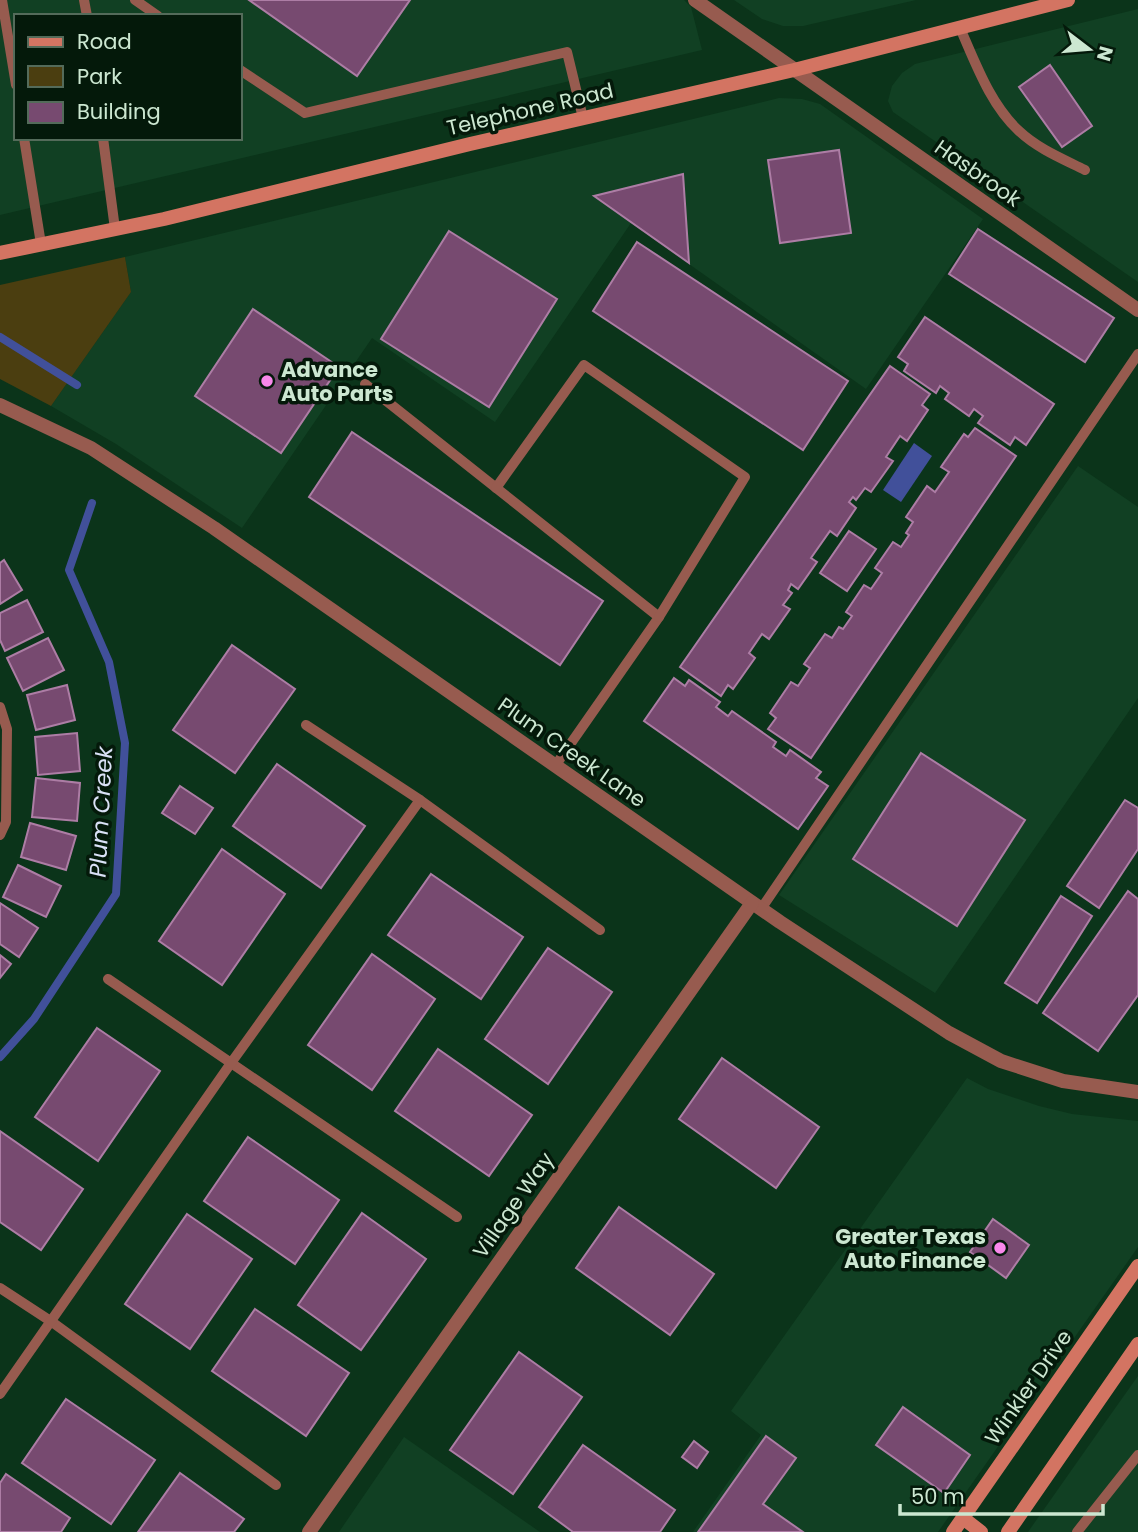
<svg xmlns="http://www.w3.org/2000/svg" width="1138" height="1532" font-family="Poppins,sans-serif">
  <rect width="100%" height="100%" fill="#0b341a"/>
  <g fill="#114023" fill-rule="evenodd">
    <path d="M0 0H684L691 7 702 50 0 215ZM16 16H240V138H16Z"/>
    <path d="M734 0H916L803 26H783L762 19Z"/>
    <path d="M1138 9V282L893 112 888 101 892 86 902 73 915 64Z"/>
    <path d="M779 98 802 99 820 104 983 219 866 389 631 223 495 422 372 338 242 528 116 444 51 406 131 292 125 257Z"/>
    <path d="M1078 466 1138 507V698L935 993 779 895Z"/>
    <path d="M967 1078 988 1089 1039 1106 1072 1114 1138 1121V1247L938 1532H693L761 1435 731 1411Z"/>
    <path d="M1138 1376V1532H1028L1099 1431Z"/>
    <path d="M404 1437 540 1532H339Z"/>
  </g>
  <path fill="#4b3e10" d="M125 257 131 292 51 406 0 379V285Z"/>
  <path fill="#41509a" d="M914 443 932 456 901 502 883 490Z"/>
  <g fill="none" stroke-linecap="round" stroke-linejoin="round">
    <g stroke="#41509a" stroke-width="8">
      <path d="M0 337 77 385"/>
      <path d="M0 1057 34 1019 116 894 125 743 109 662 69 570 92 503"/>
    </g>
  </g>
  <g fill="#774a70" stroke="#ad7da5" stroke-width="2">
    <path d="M249 0H410L357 76Z"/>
    <path d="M1050 65 1092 126 1062 147 1019 87Z"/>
    <path d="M839 150 851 233 780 243 768 160Z"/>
    <path d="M683 174 689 263 594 196Z"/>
    <path d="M978 229 1114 318 1085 362 949 274Z"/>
    <path d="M449 231 557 299 489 407 381 339Z"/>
    <path d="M637 242 848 381 803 450 593 311Z"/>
    <path d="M253 309 339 367 281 453 195 396Z"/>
    <path d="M925 317 1054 404 1026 445 1015 437 1010 445 978 423 983 416 974 409 969 416 945 399 949 393 940 386 936 393 904 371 908 364 898 357Z"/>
    <path d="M890 366 930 394 922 405 928 410 907 441 900 436 886 457 893 461 871 492 865 488 856 500 853 497 849 502 856 508 837 536 830 531 811 558 817 562 798 589 791 584 788 590 792 593 783 605 790 609 769 639 762 634 749 653 755 658 733 689 728 685 721 696 680 667Z"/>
    <path d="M975 428 1016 456 811 758 768 729 776 718 770 713 791 682 798 686 810 668 804 664 825 634 832 638 839 627 843 629 852 616 846 612 864 585 871 589 882 573 875 568 893 542 901 547 909 535 906 533 913 522 906 517 927 486 935 492 949 472 941 467 964 434 968 437Z"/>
    <path d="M352 432 603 601 560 665 309 497Z"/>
    <path d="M849 531 876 549 847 591 820 573Z"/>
    <path d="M4 560 22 590 0 604V563Z"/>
    <path d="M27 600 43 632 5 651 0 640V613Z"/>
    <path d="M48 638 64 670 23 691 7 658Z"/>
    <path d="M232 645 295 689 235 773 173 730Z"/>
    <path d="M674 678 685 686 689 680 720 702 716 707 728 716 732 711 776 742 773 747 786 756 790 750 821 772 816 778 828 786 798 829 644 721Z"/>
    <path d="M67 685 75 720 36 730 27 695Z"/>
    <path d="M77 733 80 771 38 775 35 737Z"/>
    <path d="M921 753 1025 820 957 926 853 859Z"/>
    <path d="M277 764 365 826 321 888 233 826Z"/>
    <path d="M36 778 80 783 77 821 32 817Z"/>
    <path d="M180 786 213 808 195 834 162 813Z"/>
    <path d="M1125 800 1138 808V849L1099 908 1067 886Z"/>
    <path d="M30 823 76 836 66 870 21 857Z"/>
    <path d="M222 849 285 894 222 985 159 941Z"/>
    <path d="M18 865 61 886 46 917 3 897Z"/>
    <path d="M431 874 523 937 481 999 388 935Z"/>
    <path d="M1128 891 1138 899V995L1098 1051 1043 1013Z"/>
    <path d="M1061 896 1092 916 1037 1003 1005 983Z"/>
    <path d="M0 903 38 928 19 957 0 944Z"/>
    <path d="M548 948 612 992 548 1084 485 1039Z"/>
    <path d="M372 954 435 999 372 1090 308 1045Z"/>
    <path d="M0 955 11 964 0 978Z"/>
    <path d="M97 1028 160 1071 98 1161 35 1117Z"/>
    <path d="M438 1049 532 1115 489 1176 395 1111Z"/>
    <path d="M722 1058 819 1127 776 1188 679 1119Z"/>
    <path d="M0 1131 83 1189 41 1250 0 1222Z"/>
    <path d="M248 1137 339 1200 295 1264 204 1201Z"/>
    <path d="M619 1207 714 1274 670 1335 576 1268Z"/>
    <path d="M362 1213 426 1259 361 1350 298 1305Z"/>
    <path d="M187 1214 252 1259 190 1349 125 1304Z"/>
    <path d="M993 1219 1029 1245 1006 1278 970 1252Z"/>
    <path d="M255 1309 349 1373 306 1436 212 1371Z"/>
    <path d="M519 1352 582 1397 513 1494 450 1450Z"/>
    <path d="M66 1399 155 1460 111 1524 22 1463Z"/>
    <path d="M903 1407 970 1455 944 1493 876 1445Z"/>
    <path d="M766 1436 796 1458 763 1504 803 1532H698Z"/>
    <path d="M694 1441 708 1452 697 1468 682 1457Z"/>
    <path d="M583 1445 675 1510 660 1532H573L539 1507Z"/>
    <path d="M180 1473 244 1519 234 1532H138Z"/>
    <path d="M6 1474 70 1518 61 1532H0V1483Z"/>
  </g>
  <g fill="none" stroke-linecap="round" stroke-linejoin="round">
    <g stroke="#975b4f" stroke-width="10">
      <path d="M2 0 16 85"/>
      <path d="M84 0 87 16"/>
      <path d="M135 0 158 16"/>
      <path d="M960 28C976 64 990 104 1019 131 1038 149 1063 159 1085 170"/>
      <path d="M240 70 305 113 567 52 583 118"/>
      <path d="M24 138 41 244"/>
      <path d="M103 138 115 229"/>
      <path d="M365 384 659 617 555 766"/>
      <path d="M496 488 584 365 745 477 659 617"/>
      <path d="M0 707 7 729 6 822 0 835"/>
      <path d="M306 725 420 800 600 930"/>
      <path d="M761 909 1138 354"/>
      <path d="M108 979 457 1217"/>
      <path d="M0 1288 52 1322 276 1485"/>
      <path d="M0 1394 231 1063 420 800"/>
      <path d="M1077 1532 1138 1455"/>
    </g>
    <g stroke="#975b4f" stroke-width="14">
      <path d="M695 0 1138 310"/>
      <path d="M0 405 91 448 214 528 780 922 949 1033 1001 1061 1063 1081 1138 1092"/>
      <path d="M309 1532 752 903"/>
    </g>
    <g stroke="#d37462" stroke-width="14">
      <path d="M0 253 164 219 470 144 794 70 1068 0"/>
      <path d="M963 1518 981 1532"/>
      <path d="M953 1532 1138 1266"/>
      <path d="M1008 1532 1138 1344"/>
    </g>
  </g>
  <g fill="#f888ea" stroke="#04190a" stroke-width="2.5">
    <circle cx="267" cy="381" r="7"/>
    <circle cx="1000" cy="1248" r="7"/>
  </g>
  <g text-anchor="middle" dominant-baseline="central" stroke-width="7" stroke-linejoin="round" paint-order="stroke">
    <g font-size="21" fill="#cce7d1" stroke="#04190a">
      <text transform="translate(530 109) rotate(-13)">Telephone Road</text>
      <text transform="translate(978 173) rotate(35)">Hasbrook</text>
      <text transform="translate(572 752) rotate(35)">Plum Creek Lane</text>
      <text transform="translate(513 1205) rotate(-55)">Village Way</text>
      <text transform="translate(1028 1387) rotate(-55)">Winkler Drive</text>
    </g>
    <g font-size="21" font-weight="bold" fill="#cce7d1" stroke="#04190a" text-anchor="start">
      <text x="281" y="369">Advance<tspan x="281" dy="24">Auto Parts</tspan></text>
      <text x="986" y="1236" text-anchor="end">Greater Texas<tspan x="986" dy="24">Auto Finance</tspan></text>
    </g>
    <g font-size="23" font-style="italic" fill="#dae1f6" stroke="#04190a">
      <text transform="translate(101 812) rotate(-87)">Plum Creek</text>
    </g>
  </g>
  <rect x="14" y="14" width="228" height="126" fill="#04190a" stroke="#546b5a" stroke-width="2"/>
  <rect x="28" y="37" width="35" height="10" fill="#d37462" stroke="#546b5a" stroke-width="2"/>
  <text x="77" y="49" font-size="21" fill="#cce7d1">Road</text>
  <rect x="28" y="66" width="35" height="21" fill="#4b3e10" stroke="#546b5a" stroke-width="2"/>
  <text x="77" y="84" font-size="21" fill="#cce7d1">Park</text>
  <rect x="28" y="102" width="35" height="21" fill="#774a70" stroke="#546b5a" stroke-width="2"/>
  <text x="77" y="119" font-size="21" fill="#cce7d1">Building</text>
  <g transform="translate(1089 49) rotate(106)" stroke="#04190a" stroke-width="5" paint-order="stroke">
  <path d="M0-5L12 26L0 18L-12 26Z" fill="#cce7d1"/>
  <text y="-10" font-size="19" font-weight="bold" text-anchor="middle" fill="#cce7d1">N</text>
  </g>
  <path d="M900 1504v10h203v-10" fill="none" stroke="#cce7d1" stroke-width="3.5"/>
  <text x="911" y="1504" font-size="21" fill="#cce7d1" stroke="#04190a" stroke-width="5" paint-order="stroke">50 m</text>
</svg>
